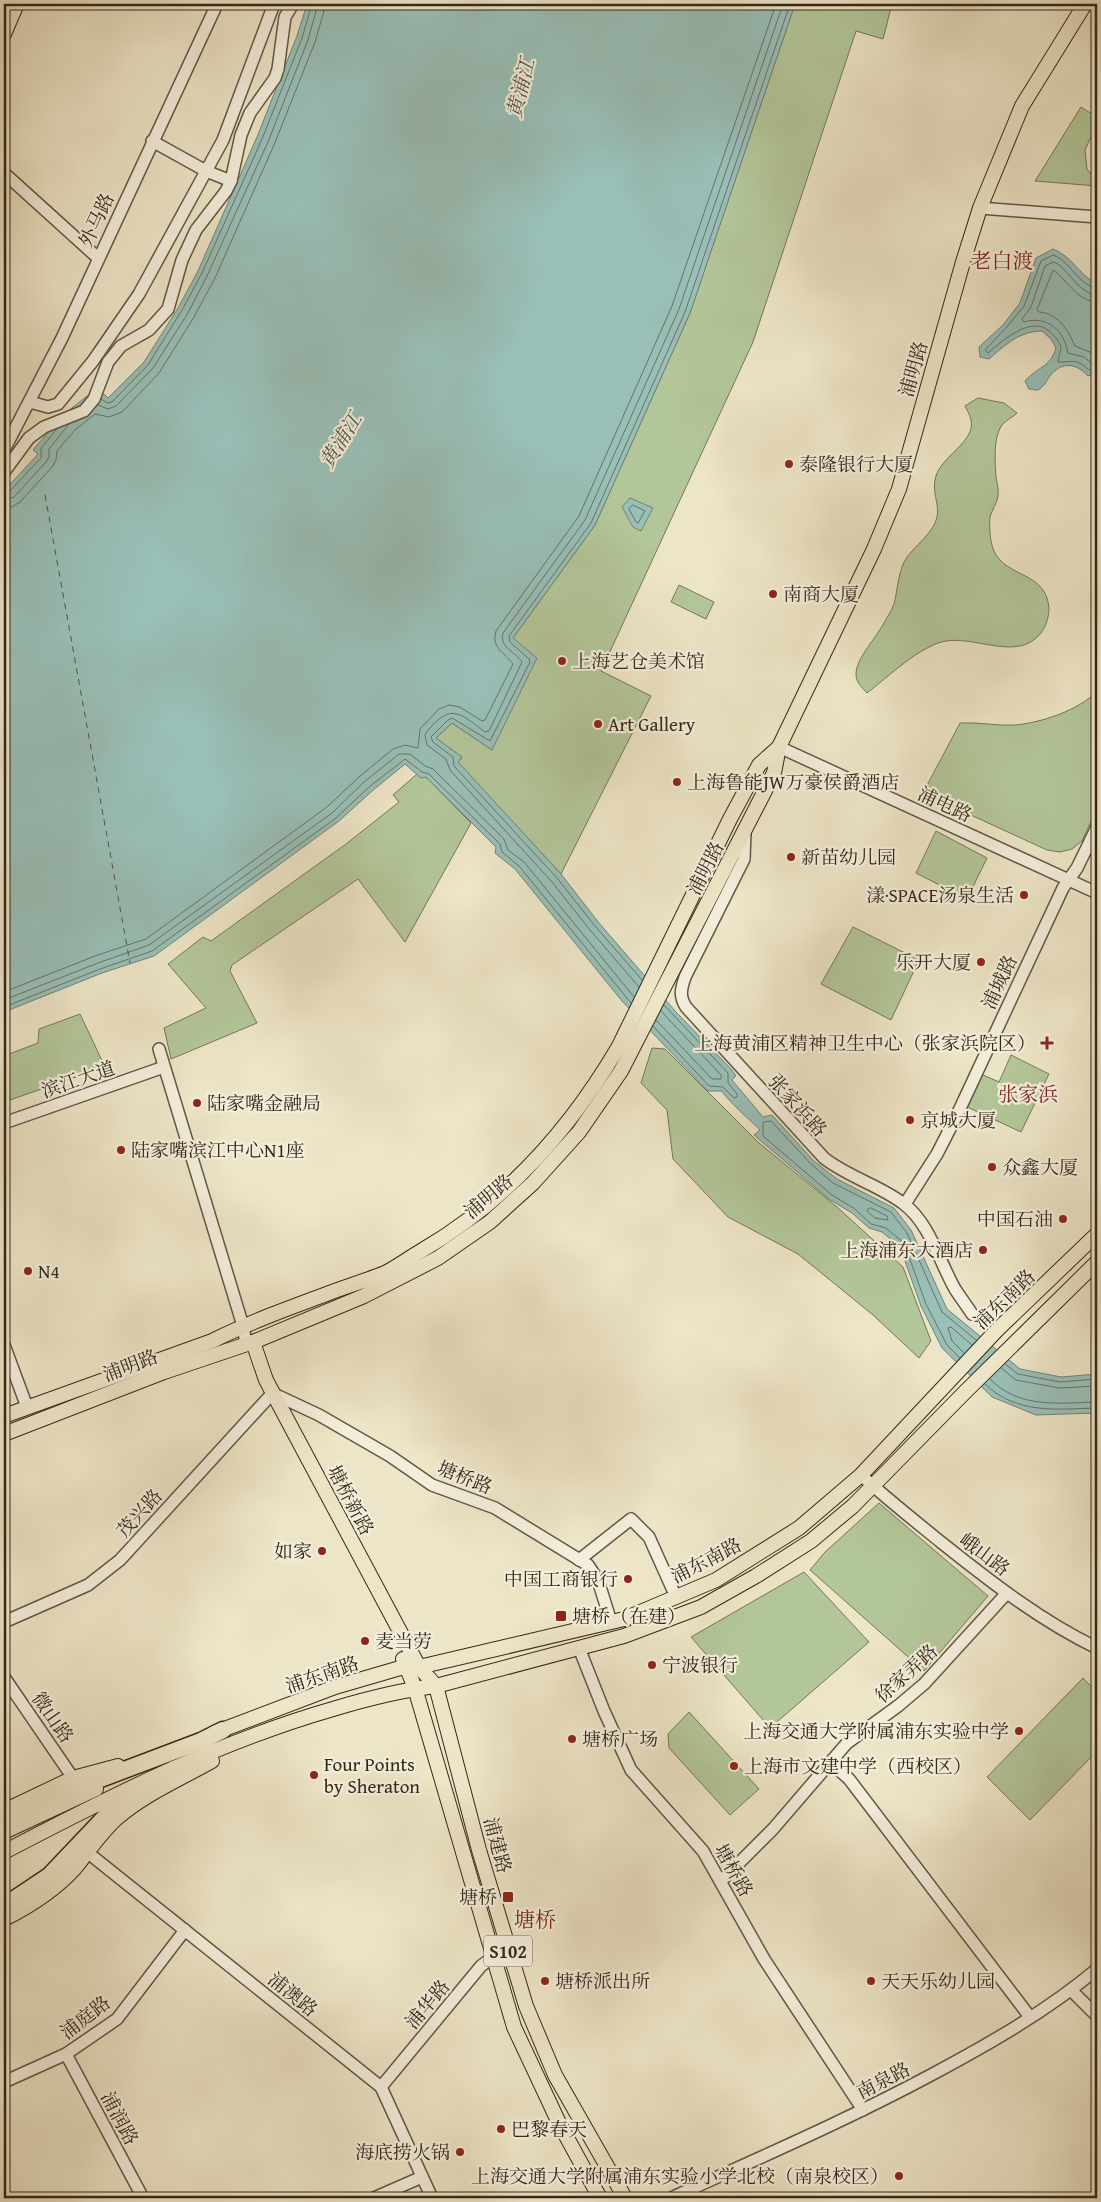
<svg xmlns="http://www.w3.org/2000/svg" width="1101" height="2202" font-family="'Gentium Book Plus','Noto Serif SC',serif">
  <rect width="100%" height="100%" fill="#ede5c7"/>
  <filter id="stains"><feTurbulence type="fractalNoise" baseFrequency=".004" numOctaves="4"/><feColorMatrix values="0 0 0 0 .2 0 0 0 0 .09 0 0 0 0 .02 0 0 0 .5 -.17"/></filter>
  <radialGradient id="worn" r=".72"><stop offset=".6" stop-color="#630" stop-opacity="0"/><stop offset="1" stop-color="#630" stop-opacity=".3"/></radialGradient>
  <g fill="#b3c699" stroke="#747759">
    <path d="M795 4H892L883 39 856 31 753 342 601 671 651 696 561 874 457 762 462 758 436 738 452 723 492 750 513 638 595 525 690 313Z"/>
    <path d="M1081 107 1095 116V132L1090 139 1085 150 1087 169 1097 182V186L1035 181Z"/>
    <path d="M978 398 1004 403 1017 413C1013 417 1006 420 1002 425 993 437 995 462 996 477 997 483 999 490 998 496 997 503 992 510 990 517 989 527 990 542 994 551 1006 578 1046 571 1049 608 1049 617 1046 626 1041 633 1018 662 977 636 946 641 921 645 888 677 867 693 862 687 856 683 856 674 856 658 878 636 885 621 888 616 892 610 894 604 898 589 898 570 907 557 916 545 934 532 937 517 940 505 931 491 936 476 942 456 976 441 971 420 970 415 967 410 965 406Z"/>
    <path d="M679 585 714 602 706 619 671 602Z"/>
    <path d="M1097 691V808L1082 841 1072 849 1060 852 1047 850 923 793 960 723C979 722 997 726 1015 725 1040 723 1080 710 1097 691Z"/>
    <path d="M417 774 426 777 471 823 405 942 358 879 232 965 230 971 257 1023 171 1059 164 1028 206 1008 168 964 203 937 211 941 346 844 399 802 393 795Z"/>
    <path d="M936 831 987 858 967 899 916 873Z"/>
    <path d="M853 927 919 960 891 1020 821 984Z"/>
    <path d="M80 1014 105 1067 4 1102V1056L38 1043 39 1029Z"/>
    <path d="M652 1048 665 1049 758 1142 837 1207 903 1267 931 1341 919 1358 873 1315 798 1254 728 1217 673 1159 667 1110 641 1083Z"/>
    <path d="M1011 1055 1049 1074 1021 1132 965 1106 981 1074 999 1082Z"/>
    <path d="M879 1503 988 1596 924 1671 810 1570 825 1552Z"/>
    <path d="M804 1572 869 1642 770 1728 691 1637Z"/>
    <path d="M1083 1678 1097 1692V1751L1030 1820 987 1777Z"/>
    <path d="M689 1712 759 1789 730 1815 669 1748 668 1734Z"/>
  </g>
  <g fill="#99bfb7" stroke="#718378">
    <path d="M307 4H795L690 313 595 525 513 638 537 658 492 750 452 723 436 738 462 757 458 762 561 874 599 923 676 1012 732 1070 736 1076 732 1080 763 1117 772 1115 814 1161 837 1179 894 1208 911 1230 947 1309 1020 1369 1061 1377 1097 1374V1413L1036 1415 992 1397 942 1348 921 1306 900 1247 882 1232 869 1228 852 1213 829 1199 754 1135 760 1130C752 1122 725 1098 722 1091H708L622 1001 515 869 495 853 496 847 426 777 421 778 405 764 372 791 339 821 154 956 102 973 4 1012V491L38 454 33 450 62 416 97 388 108 398 144 362 178 308 198 271 257 137 297 36Z"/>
    <path d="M1053 249C1073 257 1078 274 1097 284V373L1088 376C1076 363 1062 361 1050 376 1046 381 1044 388 1037 390 1034 390 1031 389 1029 389L1025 381C1037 367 1050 368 1056 348L1051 339 1042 331C1020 331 1005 345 989 359L980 357 979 347 1003 325 1020 303 1036 258Z"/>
    <path d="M630 498 653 508 641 531 633 527 622 507Z"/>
  </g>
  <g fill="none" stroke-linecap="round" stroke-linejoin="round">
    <g stroke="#667468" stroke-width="1">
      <path d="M1097 288C1078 286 1071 261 1053 255L1041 261 1024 306 1006 328 985 350 988 353C1002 341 1031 315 1049 331 1054 335 1059 341 1061 347 1061 352 1058 357 1058 362 1074 362 1076 358 1089 370L1097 369"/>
      <path d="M1097 295C1077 294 1067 265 1053 262L1045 266 1031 307 1022 319 1024 322C1048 315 1064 331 1068 353L1084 357 1091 363 1097 362"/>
      <path d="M1097 302C1076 301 1067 279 1053 270L1037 310 1039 312C1058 313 1068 330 1075 346L1097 355"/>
      <path d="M101 399 107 403 112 402 148 365 182 310 202 273 262 139 302 38 312 4"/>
      <path d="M98 405 108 409 116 406 153 368 188 313 207 276 268 142 308 40 318 4"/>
      <path d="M4 494 9 492 41 458V448L57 429"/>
      <path d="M4 500 14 497 46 462 49 457V449L69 424"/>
      <path d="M633 505 645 511 638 523 636 522 629 509Z"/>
      <path d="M4 508 12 507 20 502 52 467 56 460 57 451 75 430 95 414 109 417 122 412 159 373 194 317 215 278 274 145 315 42 326 4"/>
      <path d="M642 980 595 926 557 878 454 766 453 757 433 742 431 737 448 720 452 718 490 741 530 662 529 659 510 642 509 636 591 523 685 312 790 4"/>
      <path d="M639 987 590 930 552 882 450 770 446 759 427 745 425 735C428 729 433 725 438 720 456 704 469 721 485 732L489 731 522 662C516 652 499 648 503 633L585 520 679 309 783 4"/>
      <path d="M4 992 95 956 146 939 327 807 359 777 393 749 405 745 418 748 420 729 439 709 449 705 460 707 482 721 485 720 513 664C504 652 491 648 496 631L579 516 672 306 776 4"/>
      <path d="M4 1000 98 963 149 945 332 813 364 782 399 754H410L425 766 433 769 504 839 508 850 524 862 634 997"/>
      <path d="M4 1007 100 969 152 951 336 818 369 787 405 759 422 772 429 774 500 844 502 852 519 866 631 1003"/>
      <path d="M656 1020 712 1079H721V1075L661 1011"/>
      <path d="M653 1026 709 1086 723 1087 734 1098 737 1097V1094L728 1083V1073L664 1005"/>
      <path d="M871 1208 887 1216 888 1220 875 1218 867 1211 868 1209Z"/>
      <path d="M964 1353 952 1341 948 1328 951 1327 972 1345"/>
      <path d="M960 1358 947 1345 926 1304 904 1243 886 1228 871 1224 855 1209 832 1195 763 1136V1122L771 1121 811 1164 833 1183 891 1212 907 1233 942 1312 976 1340"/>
      <path d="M1005 1364 1018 1374 1060 1382 1097 1379"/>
      <path d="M1001 1368 1016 1380 1059 1388 1097 1386"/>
      <path d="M990 1379C1019 1409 1059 1403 1097 1402"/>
      <path d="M985 1384C1017 1415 1057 1409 1097 1408"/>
    </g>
    <path stroke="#525548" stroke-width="1" stroke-dasharray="6 5" stroke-linecap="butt" d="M45 495 130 963"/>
    <defs>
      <g id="minor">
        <path d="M152 141 206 171 231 181"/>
        <path d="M4 173 98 258"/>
        <path d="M980 208 1097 217"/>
        <path d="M30 402 48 407 58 404 93 361 139 294 223 140 274 4"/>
        <path d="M4 450 62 338 217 4"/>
        <path d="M4 472 29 438 44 427 84 411 94 399 108 362 121 346 149 330 168 309 182 260 196 230 226 191 231 181 241 135 250 113 275 78 278 69 285 17 293 4"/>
        <path d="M779 747 1097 893"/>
        <path d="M745 833 744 859 685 977C681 989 679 996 686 1007L824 1158C848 1177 879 1185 904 1204 930 1224 939 1261 955 1289 960 1297 967 1306 972 1314"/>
        <path d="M159 1049 243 1326 246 1344"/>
        <path d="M4 1123 164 1067"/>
        <path d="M905 1204 937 1154 956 1117 1063 888 1077 868 1097 827"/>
        <path d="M4 1345 27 1407"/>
        <path d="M861 1475C887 1499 915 1521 942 1543 991 1582 1041 1621 1097 1648"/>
        <path d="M579 1560 631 1519 649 1537 676 1597"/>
        <path d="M4 1622 88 1585 120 1560 269 1397 274 1394 319 1415 390 1456 432 1485 495 1508 588 1565 598 1580 611 1622"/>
        <path d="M579 1648 604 1711 631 1770 703 1851 764 1959 863 2110"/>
        <path d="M4 1677 73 1778"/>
        <path d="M830 1762 849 1779 1030 2017"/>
        <path d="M87 1852 381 2087 432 2198"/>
        <path d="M721 1881 773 1829 847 1743 898 1706 924 1684 1007 1593"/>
        <path d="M1072 1991 1097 2016"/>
        <path d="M66 2054 143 2198"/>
        <path d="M4 2082 66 2054 117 2019 185 1930"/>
        <path d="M381 2087 481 1966 493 1957 508 1953"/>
        <path d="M374 2198 422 2177"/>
        <path d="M671 2198C759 2158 847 2120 931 2075 989 2044 1047 2011 1097 1969"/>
      </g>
      <g id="major">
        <path d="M4 34 17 4"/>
        <path d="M253 1342 266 1380 419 1667 436 1686 479 1850 526 2006 555 2075 625 2198"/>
        <path d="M4 1416 212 1341C248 1323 286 1309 324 1295 344 1287 365 1281 385 1273 397 1267 409 1258 421 1251 505 1202 570 1130 619 1046L730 819 759 765 779 747"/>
        <path d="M4 1434 164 1372 253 1342 364 1296 438 1258 490 1222 533 1183 579 1132 621 1071 774 773 779 747 874 549 899 489 963 262 980 208 1022 106 1085 4"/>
        <path d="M403 1659 415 1688 514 2027 559 2123 600 2198"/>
        <path d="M214 1733 335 1687 407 1666 419 1667 624 1619 716 1580 799 1528 861 1475 997 1330 1097 1234"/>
        <path d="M4 1811 73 1778 118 1766"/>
        <path d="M4 1832 96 1789"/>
        <path d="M4 1852C109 1797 218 1742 333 1709 366 1699 401 1690 436 1686L624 1636 701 1607 756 1576 811 1541 853 1506 965 1392 1097 1262"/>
        <path d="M4 1919C30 1906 55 1890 75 1868 89 1851 100 1833 117 1818 145 1794 180 1779 212 1761"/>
      </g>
      <g id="highway">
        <path d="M4 1822 66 1792 201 1741 223 1730"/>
        <path d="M4 1906 49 1876 105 1817 174 1769"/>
      </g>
    </defs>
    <use href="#minor" stroke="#625744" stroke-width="14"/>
    <use href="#major" stroke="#342819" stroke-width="16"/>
    <use href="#highway" stroke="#342819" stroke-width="19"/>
    <use href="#minor" stroke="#f3eedb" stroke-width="11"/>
    <use href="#major" stroke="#ede5c7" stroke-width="14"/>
    <use href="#highway" stroke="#ede5c7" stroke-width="16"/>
  </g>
  <g fill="#8f2418" stroke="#f3eedb" stroke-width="2">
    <circle cx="789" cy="464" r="5"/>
    <circle cx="773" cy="594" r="5"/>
    <circle cx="562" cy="661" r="5"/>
    <circle cx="598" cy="724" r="5"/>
    <circle cx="677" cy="782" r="5"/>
    <circle cx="791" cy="857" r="5"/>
    <circle cx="1024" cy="895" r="5"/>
    <circle cx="981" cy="962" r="5"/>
    <path d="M1044.5 1035.5h5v5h5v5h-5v5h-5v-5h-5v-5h5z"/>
    <circle cx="197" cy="1103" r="5"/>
    <circle cx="910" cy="1120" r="5"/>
    <circle cx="121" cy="1150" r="5"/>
    <circle cx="992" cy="1167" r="5"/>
    <circle cx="1063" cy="1219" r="5"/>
    <circle cx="983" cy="1250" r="5"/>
    <circle cx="28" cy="1271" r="5"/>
    <circle cx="322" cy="1551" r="5"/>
    <circle cx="628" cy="1579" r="5"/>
    <rect x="555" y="1610" width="12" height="12" rx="2.5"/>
    <circle cx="365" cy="1641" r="5"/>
    <circle cx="652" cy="1665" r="5"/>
    <circle cx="1019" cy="1731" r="5"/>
    <circle cx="572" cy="1739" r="5"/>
    <circle cx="734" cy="1766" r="5"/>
    <circle cx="314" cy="1775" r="5"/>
    <rect x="502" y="1891" width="12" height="12" rx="2.5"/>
    <circle cx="545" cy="1981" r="5"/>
    <circle cx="871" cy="1981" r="5"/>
    <circle cx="501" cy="2129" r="5"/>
    <circle cx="460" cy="2152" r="5"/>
    <circle cx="899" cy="2176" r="5"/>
  </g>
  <g text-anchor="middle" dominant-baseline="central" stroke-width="4.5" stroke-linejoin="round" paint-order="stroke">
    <rect fill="#f3eedb" stroke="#6d6353" stroke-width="1" x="484" y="1935.5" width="48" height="31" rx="4"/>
    <g font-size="18" font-weight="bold" fill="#342819">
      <text x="508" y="1951">S102</text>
    </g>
    <g font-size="19" fill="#342819" stroke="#f3eedb">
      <text transform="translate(96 220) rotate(-65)">外马路</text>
      <text transform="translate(913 369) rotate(-74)">浦明路</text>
      <text transform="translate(945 804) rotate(25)">浦电路</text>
      <text transform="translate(705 868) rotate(-63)">浦明路</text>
      <text transform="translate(999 982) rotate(-65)">浦城路</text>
      <text transform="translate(78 1079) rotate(-19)">滨江大道</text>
      <text transform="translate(798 1105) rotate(48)">张家浜路</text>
      <text transform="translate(488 1196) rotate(-40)">浦明路</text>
      <text transform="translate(1004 1299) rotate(-44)">浦东南路</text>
      <text transform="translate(130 1365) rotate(-21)">浦明路</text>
      <text transform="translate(465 1477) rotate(22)">塘桥路</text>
      <text transform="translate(351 1500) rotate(62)">塘桥新路</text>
      <text transform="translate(139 1513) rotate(-48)">茂兴路</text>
      <text transform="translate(985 1554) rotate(37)">峨山路</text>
      <text transform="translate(706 1560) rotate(-27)">浦东南路</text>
      <text transform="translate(906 1673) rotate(-42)">徐家弄路</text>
      <text transform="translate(322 1674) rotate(-19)">浦东南路</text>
      <text transform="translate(53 1717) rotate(55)">微山路</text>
      <text transform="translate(498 1845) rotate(75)">浦建路</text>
      <text transform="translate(734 1870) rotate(60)">塘桥路</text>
      <text transform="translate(293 1994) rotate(39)">浦澳路</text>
      <text transform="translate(427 2004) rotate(-50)">浦华路</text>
      <text transform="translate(85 2017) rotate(-38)">浦庭路</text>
      <text transform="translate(883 2080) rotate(-27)">南泉路</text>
      <text transform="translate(120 2118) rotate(62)">浦润路</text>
    </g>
    <g font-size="19" fill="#342819" stroke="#f3eedb" text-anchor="start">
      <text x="799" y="464">泰隆银行大厦</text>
      <text x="783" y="594">南商大厦</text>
      <text x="572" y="661">上海艺仓美术馆</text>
      <text x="608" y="724">Art Gallery</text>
      <text x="687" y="782">上海鲁能JW万豪侯爵酒店</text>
      <text x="801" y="857">新苗幼儿园</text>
      <text x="1014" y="895" text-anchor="end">漾·SPACE汤泉生活</text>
      <text x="971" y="962" text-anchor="end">乐开大厦</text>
      <text x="1036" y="1043" text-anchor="end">上海黄浦区精神卫生中心（张家浜院区）</text>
      <text x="207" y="1103">陆家嘴金融局</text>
      <text x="920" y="1120">京城大厦</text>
      <text x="131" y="1150">陆家嘴滨江中心N1座</text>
      <text x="1002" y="1167">众鑫大厦</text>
      <text x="1053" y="1219" text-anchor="end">中国石油</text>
      <text x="973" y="1250" text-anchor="end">上海浦东大酒店</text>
      <text x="38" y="1271">N4</text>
      <text x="312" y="1551" text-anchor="end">如家</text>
      <text x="618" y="1579" text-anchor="end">中国工商银行</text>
      <text x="572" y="1616">塘桥（在建）</text>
      <text x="375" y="1641">麦当劳</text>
      <text x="662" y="1665">宁波银行</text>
      <text x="1009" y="1731" text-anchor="end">上海交通大学附属浦东实验中学</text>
      <text x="582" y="1739">塘桥广场</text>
      <text x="324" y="1764">Four Points<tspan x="324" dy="22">by Sheraton</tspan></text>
      <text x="744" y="1766">上海市文建中学（西校区）</text>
      <text x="497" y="1897" text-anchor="end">塘桥</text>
      <text x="555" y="1981">塘桥派出所</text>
      <text x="881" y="1981">天天乐幼儿园</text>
      <text x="511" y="2129">巴黎春天</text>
      <text x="450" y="2152" text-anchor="end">海底捞火锅</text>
      <text x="889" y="2176" text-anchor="end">上海交通大学附属浦东实验小学北校（南泉校区）</text>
    </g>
    <g font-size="20" font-style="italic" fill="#525548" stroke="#f3eedb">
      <text transform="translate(520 88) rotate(-76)">黄浦江</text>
      <text transform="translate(340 440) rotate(-58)">黄浦江</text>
    </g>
    <g font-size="20" fill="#7a1f14" stroke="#f3eedb">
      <text x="1028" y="1093">张家浜</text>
    </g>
    <g font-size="21" fill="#7a1f14" stroke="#f3eedb">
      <text x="1002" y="260">老白渡</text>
      <text x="535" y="1919">塘桥</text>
    </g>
  </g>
  <rect width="1101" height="2202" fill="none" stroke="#ede5c7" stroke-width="20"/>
  <rect x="5" y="5" width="1091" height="2192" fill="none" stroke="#342819" stroke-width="2.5"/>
  <rect x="10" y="10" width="1081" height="2182" fill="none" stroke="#342819"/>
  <rect width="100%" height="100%" filter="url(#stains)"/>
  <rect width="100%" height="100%" fill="url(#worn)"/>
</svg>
